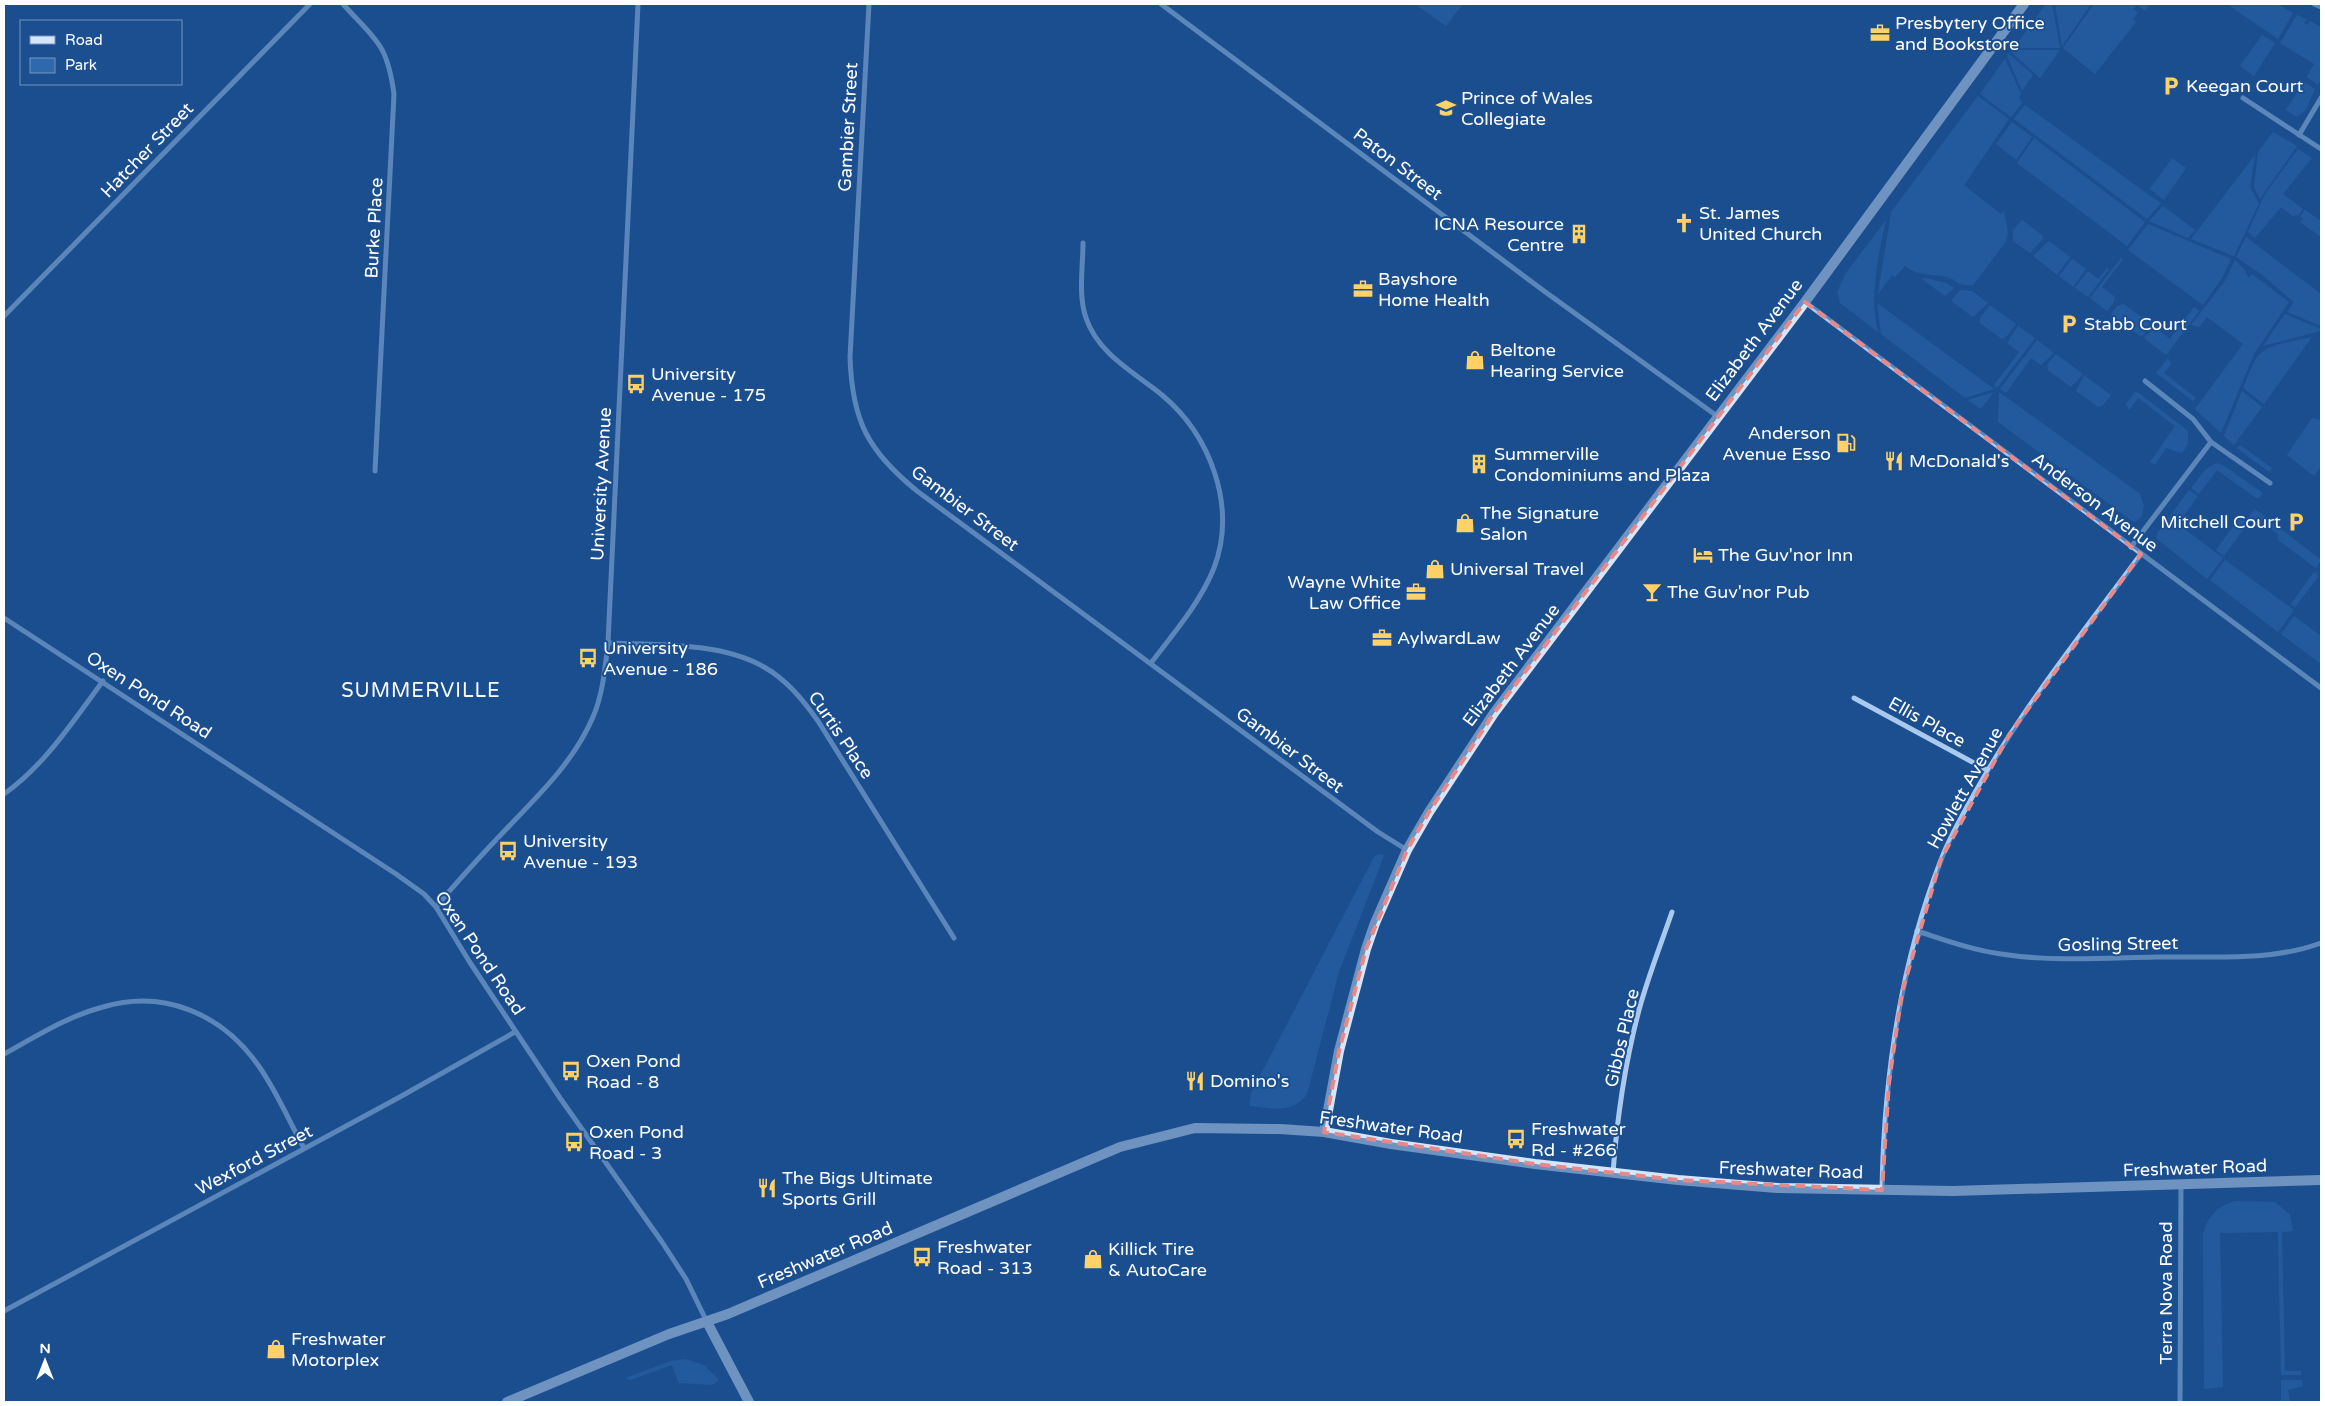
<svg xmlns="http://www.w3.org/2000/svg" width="2325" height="1406" font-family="'Varela Round',sans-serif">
  <rect width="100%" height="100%" fill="#1b4f8f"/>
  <g fill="#2e69ad">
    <path d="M1415 4H1463L1446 26Z"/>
    <path d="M2046 4H2052L2060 48H2014Z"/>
    <path d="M2055 4H2091L2062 46Z"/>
    <path d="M2094 4H2150L2145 11 2137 5 2133 9 2138 13 2133 19 2136 22 2095 74 2063 48Z"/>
    <path d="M2227 4H2277L2293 13 2278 39Z"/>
    <path d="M2297 15 2306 19 2304 23 2308 25 2310 21 2321 27V79L2318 85 2307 77 2314 64 2280 43Z"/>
    <path d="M2262 35 2275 43 2254 76 2240 66Z"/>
    <path d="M2013 50H2060L2040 78 2011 52Z"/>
    <path d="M2009 54 2033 75 2022 91 2007 56Z"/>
    <path d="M2005 59 2021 94 2019 98 2022 103 2011 117 1980 94Z"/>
    <path d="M2304 82 2315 89 2306 110 2297 117 2286 110Z"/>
    <path d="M1978 96 2009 119 1964 185 2001 214 2004 211 2008 233 2005 243 1973 285C1955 286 1960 281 1947 277 1930 273 1920 277 1905 266L1895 277 1892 275 1878 294 1891 212Z"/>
    <path d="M2025 105 2149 195 2161 203 2147 219 2014 119Z"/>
    <path d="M2012 122 2032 137 2016 160 1996 144Z"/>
    <path d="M2273 132 2297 146 2260 199 2254 187 2258 152Z"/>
    <path d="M2034 138 2145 222 2127 246 2017 163Z"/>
    <path d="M2298 149 2312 158 2283 194 2303 209 2298 216 2296 214 2294 217 2281 207 2255 238 2248 232 2265 194Z"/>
    <path d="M2255 155 2250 187 2259 203 2234 256 2191 239Z"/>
    <path d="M2172 158 2186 168 2164 200 2150 189Z"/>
    <path d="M2163 206 2195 230 2188 238 2149 221Z"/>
    <path d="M2305 210 2321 221V237L2300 222 2303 219 2300 217Z"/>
    <path d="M1886 220C1878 257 1869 295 1878 332L1840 303 1837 292 1846 273Z"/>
    <path d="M2022 220 2043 236 2042 240 2030 253 2013 241V230Z"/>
    <path d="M2148 224 2231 259 2222 278 2203 305 2128 250Z"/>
    <path d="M2246 237 2321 294V326L2287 312 2294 302 2261 274 2236 257Z"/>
    <path d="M2049 241 2070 257 2057 275 2033 256Z"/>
    <path d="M2121 258 2123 259 2102 287 2115 297 2114 302 2107 311 2090 298Z"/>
    <path d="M2072 259 2086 269 2073 287 2059 276Z"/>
    <path d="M2235 260 2244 269 2249 278 2252 274 2289 302 2254 354 2221 433 2195 409 2243 344 2207 317 2199 327 2191 325 2225 281Z"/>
    <path d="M2107 268 2109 269 2088 297 2075 288 2088 271 2098 279Z"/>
    <path d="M1925 278 1946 283 1954 288 1945 296 1922 279Z"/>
    <path d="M1960 290 1972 291 1988 303 1973 317 1951 301Z"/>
    <path d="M1877 303 1994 389 1965 398 1881 334Z"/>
    <path d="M2124 304 2149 323V329L2141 337 2111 314 2117 306Z"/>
    <path d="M1990 305 2016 324 2006 337 2002 339 1980 323V318Z"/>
    <path d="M2194 307 2199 311 2166 355 2144 338 2152 330 2157 329 2170 339Z"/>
    <path d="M2285 314 2321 329V331L2263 346Z"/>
    <path d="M2018 326 2035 338 1997 388 1994 385 2019 352 2007 343Z"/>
    <path d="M2312 337 2264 404 2243 388C2248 378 2251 365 2258 356 2266 344 2299 340 2312 337Z"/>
    <path d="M2037 340 2054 353 2041 365 2031 358 2006 393 2000 389Z"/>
    <path d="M2056 354 2083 374 2071 387 2048 370 2047 365Z"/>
    <path d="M2168 358 2171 364 2164 373 2196 398 2193 401 2156 373Z"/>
    <path d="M2084 375 2111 395 2102 406 2098 407 2076 391Z"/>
    <path d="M2242 391 2262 407 2234 445 2224 436Z"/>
    <path d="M1994 392 1981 409 1968 400Z"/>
    <path d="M1999 392 2139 493 2144 505 2142 516 2135 522 2131 520 1998 422Z"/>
    <path d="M2135 392 2139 393 2188 431V444L2182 453 2166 448 2155 465 2150 462 2175 426 2138 398 2129 410 2126 404Z"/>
    <path d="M2312 418 2321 420V466L2314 476 2287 455Z"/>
    <path d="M2240 445 2272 468 2269 472 2237 448Z"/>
    <path d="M2216 463 2224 466 2263 493 2259 498H2256L2217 470 2199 494 2191 488 2206 469Z"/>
    <path d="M2189 490 2198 496 2178 524 2223 558 2207 579 2156 538 2158 532Z"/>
    <path d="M2255 509 2321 560 2316 568 2278 540V534L2270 528 2264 529 2248 518Z"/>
    <path d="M2240 517 2248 523 2224 556 2216 550Z"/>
    <path d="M2225 560 2294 610 2278 632 2210 580Z"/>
    <path d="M2317 571 2318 577 2295 607 2291 604 2314 572 2316 574Z"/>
    <path d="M2294 616 2321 636V664L2281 634Z"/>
    <path d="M1378 854 1384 855 1382 861 1339 972 1307 1094C1294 1114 1270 1108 1249 1106L1251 1093 1374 857Z"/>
    <path d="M2235 1201 2275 1202 2290 1215 2293 1231 2282 1232 2285 1371H2301V1375H2281L2278 1232 2220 1233 2223 1387 2206 1389 2204 1388 2203 1235C2207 1217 2217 1206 2235 1201Z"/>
    <path d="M685 1359 704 1365 719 1380 712 1385 679 1383 672 1365 630 1380 626 1378 671 1361Z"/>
    <path d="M2281 1380H2302L2303 1386 2288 1390 2290 1402H2281Z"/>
  </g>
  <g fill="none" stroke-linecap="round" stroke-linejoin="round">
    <g stroke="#a9c9ee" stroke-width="5">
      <path d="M343 4C375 40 387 42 394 94L375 471"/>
      <path d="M869 4 850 357C852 421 868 451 917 491L1378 832 1407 850"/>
      <path d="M1161 4 1544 291 1717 416"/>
      <path d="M2314 4 2321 7"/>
      <path d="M2243 98 2321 149"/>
      <path d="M2299 135 2321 98"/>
      <path d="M1083 243C1083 267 1078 295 1086 318 1098 354 1135 373 1162 395 1211 436 1237 507 1214 568 1200 603 1173 634 1151 663"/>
      <path d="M1805 302 2321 688"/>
      <path d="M4 316 310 4"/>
      <path d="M2145 381 2193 419 2211 442 2270 483"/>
      <path d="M2131 547 2211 442"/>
      <path d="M4 618 396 874 424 894 436 907 469 961 560 1098 662 1242 686 1279 707 1322"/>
      <path d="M608 643C658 645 720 642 764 667 787 680 803 700 818 721L954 938"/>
      <path d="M1854 698 1987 770"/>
      <path d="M4 794C45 765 74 720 103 681"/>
      <path d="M436 907C461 877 488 848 515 820 545 789 576 757 593 717 603 694 605 668 608 643L638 4"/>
      <path d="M1917 931C1945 940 1972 950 2001 954 2052 962 2105 958 2156 957 2211 956 2270 962 2321 943"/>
      <path d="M4 1054C35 1037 68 1016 103 1007 164 989 222 1014 258 1065 276 1090 289 1121 304 1148"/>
      <path d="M1613 1173C1617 1118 1625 1063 1639 1010 1648 977 1661 944 1672 912"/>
      <path d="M1882 1189C1884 1078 1900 965 1941 860 1950 836 1964 812 1977 789 2024 706 2084 631 2141 554"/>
      <path d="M4 1311 398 1098 515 1032"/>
      <path d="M2180 1402 2181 1184"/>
    </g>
    <g stroke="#d6e6fa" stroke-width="10">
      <path d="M1324 1132 1339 1051 1366 949 1375 923 1407 850 1429 812 1494 713 1805 302 2024 4"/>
      <path d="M707 1322 749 1402"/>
      <path d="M507 1402 669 1334 728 1314 1120 1147 1195 1128 1280 1129 1324 1132 1391 1144 1535 1164 1678 1180 1777 1188 1953 1191 2321 1180"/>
    </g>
  </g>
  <path d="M0 0H2325V1406H0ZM1805 302 2141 554 2009 735 1941 859 1902 992 1889 1082 1882 1190 1678 1180 1535 1164 1324 1132 1339 1051 1366 949 1407 850 1429 812 1494 713Z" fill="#1b4f8f" fill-opacity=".55" fill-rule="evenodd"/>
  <path fill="none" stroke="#e88989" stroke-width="4" stroke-dasharray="10 6" stroke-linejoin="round" d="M1805 302 2141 554 2009 735 1941 859 1902 992 1889 1082 1882 1190 1678 1180 1535 1164 1324 1132 1339 1051 1366 949 1407 850 1429 812 1494 713Z"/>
  <defs>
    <symbol id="office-bare" viewBox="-9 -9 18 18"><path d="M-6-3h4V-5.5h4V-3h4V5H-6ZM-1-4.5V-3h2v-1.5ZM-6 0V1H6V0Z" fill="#ffd166" stroke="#1b4f8f" stroke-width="2.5" paint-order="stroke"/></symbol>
    <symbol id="parking-bare" viewBox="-9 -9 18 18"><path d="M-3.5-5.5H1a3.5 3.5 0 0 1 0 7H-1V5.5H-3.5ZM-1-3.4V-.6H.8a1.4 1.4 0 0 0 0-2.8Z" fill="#ffd166" stroke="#1b4f8f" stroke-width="2.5" paint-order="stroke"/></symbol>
    <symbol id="school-bare" viewBox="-9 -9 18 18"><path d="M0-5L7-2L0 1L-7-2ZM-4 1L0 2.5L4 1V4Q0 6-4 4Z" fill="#ffd166" stroke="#1b4f8f" stroke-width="2.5" paint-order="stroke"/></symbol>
    <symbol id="church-bare" viewBox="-9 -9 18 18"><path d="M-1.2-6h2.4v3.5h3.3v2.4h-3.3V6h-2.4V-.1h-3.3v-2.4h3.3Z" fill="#ffd166" stroke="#1b4f8f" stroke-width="2.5" paint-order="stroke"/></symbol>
    <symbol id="building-bare" viewBox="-9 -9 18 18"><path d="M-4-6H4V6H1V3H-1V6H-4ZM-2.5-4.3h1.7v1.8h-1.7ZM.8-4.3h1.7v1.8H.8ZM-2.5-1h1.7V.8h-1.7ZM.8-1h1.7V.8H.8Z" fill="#ffd166" stroke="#1b4f8f" stroke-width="2.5" paint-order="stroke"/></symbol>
    <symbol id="shop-bare" viewBox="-9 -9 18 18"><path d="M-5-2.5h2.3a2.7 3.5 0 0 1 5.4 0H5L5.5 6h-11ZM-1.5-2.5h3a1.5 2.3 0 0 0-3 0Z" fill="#ffd166" stroke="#1b4f8f" stroke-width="2.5" paint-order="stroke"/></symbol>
    <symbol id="bus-bare" viewBox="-9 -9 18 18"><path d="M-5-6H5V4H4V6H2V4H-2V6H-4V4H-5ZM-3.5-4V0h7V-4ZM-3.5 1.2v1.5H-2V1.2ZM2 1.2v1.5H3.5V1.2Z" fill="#ffd166" stroke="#1b4f8f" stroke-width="2.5" paint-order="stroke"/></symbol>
    <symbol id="fuel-bare" viewBox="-9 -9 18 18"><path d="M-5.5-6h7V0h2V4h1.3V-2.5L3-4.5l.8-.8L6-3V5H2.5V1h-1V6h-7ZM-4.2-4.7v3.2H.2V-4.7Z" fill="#ffd166" stroke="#1b4f8f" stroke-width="2.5" paint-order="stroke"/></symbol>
    <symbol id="restaurant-bare" viewBox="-9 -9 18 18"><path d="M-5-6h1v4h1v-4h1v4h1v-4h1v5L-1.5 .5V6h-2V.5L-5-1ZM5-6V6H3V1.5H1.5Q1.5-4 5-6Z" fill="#ffd166" stroke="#1b4f8f" stroke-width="2.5" paint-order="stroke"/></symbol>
    <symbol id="hotel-bare" viewBox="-9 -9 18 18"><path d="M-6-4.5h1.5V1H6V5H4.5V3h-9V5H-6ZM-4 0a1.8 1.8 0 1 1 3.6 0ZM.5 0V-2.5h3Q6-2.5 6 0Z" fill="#ffd166" stroke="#1b4f8f" stroke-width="2.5" paint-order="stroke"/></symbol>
    <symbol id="bar-bare" viewBox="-9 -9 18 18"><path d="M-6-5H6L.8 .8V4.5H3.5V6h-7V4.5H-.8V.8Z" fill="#ffd166" stroke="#1b4f8f" stroke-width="2.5" paint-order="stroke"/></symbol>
  </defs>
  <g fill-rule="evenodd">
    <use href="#office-bare" x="1866" y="19" width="28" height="28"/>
    <use href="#parking-bare" x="2157" y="72" width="28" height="28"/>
    <use href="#school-bare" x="1432" y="94" width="28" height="28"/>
    <use href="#church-bare" x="1670" y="209" width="28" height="28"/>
    <use href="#building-bare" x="1565" y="220" width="28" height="28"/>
    <use href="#office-bare" x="1349" y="275" width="28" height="28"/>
    <use href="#parking-bare" x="2055" y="310" width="28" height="28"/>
    <use href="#shop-bare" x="1461" y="346" width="28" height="28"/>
    <use href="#bus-bare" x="622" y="370" width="28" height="28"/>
    <use href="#fuel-bare" x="1832" y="429" width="28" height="28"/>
    <use href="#restaurant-bare" x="1880" y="447" width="28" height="28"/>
    <use href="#building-bare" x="1465" y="450" width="28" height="28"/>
    <use href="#parking-bare" x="2282" y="508" width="28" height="28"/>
    <use href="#shop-bare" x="1451" y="509" width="28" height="28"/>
    <use href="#hotel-bare" x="1689" y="541" width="28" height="28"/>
    <use href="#shop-bare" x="1421" y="555" width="28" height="28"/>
    <use href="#office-bare" x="1402" y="578" width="28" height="28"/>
    <use href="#bar-bare" x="1638" y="578" width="28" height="28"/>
    <use href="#office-bare" x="1368" y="624" width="28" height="28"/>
    <use href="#bus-bare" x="574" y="644" width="28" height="28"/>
    <use href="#bus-bare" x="494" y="837" width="28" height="28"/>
    <use href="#bus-bare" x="557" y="1057" width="28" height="28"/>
    <use href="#restaurant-bare" x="1181" y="1067" width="28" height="28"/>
    <use href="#bus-bare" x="1502" y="1125" width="28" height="28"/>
    <use href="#bus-bare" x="560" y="1128" width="28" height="28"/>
    <use href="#restaurant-bare" x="753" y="1174" width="28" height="28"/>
    <use href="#bus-bare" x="908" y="1243" width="28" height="28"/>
    <use href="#shop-bare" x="1079" y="1245" width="28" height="28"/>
    <use href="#shop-bare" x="262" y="1335" width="28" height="28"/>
  </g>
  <g text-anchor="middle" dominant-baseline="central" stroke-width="4" stroke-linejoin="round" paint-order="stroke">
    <g font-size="18" fill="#fff" stroke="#1b4f8f" text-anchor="start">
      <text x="1895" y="23">Presbytery Office<tspan x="1895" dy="21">and Bookstore</tspan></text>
      <text x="2186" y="86">Keegan Court</text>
      <text x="1461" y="98">Prince of Wales<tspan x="1461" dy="21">Collegiate</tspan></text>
      <text x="1699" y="213">St. James<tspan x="1699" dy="21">United Church</tspan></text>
      <text x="1564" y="224" text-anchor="end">ICNA Resource<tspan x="1564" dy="21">Centre</tspan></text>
      <text x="1378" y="279">Bayshore<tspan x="1378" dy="21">Home Health</tspan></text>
      <text x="2084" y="324">Stabb Court</text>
      <text x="1490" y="350">Beltone<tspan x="1490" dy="21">Hearing Service</tspan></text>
      <text x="651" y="374">University<tspan x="651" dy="21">Avenue - 175</tspan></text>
      <text x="1831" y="433" text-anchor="end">Anderson<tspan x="1831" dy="21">Avenue Esso</tspan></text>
      <text x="1494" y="454">Summerville<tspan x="1494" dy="21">Condominiums and Plaza</tspan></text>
      <text x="1909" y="461">McDonald's</text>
      <text x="1480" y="513">The Signature<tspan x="1480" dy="21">Salon</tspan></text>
      <text x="2281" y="522" text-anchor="end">Mitchell Court</text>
      <text x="1718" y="555">The Guv'nor Inn</text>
      <text x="1450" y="569">Universal Travel</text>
      <text x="1401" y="582" text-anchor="end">Wayne White<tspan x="1401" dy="21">Law Office</tspan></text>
      <text x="1667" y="592">The Guv'nor Pub</text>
      <text x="1397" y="638">AylwardLaw</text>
      <text x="603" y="648">University<tspan x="603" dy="21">Avenue - 186</tspan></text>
      <text x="523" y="841">University<tspan x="523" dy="21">Avenue - 193</tspan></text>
      <text x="586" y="1061">Oxen Pond<tspan x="586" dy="21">Road - 8</tspan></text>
      <text x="1210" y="1081">Domino's</text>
      <text x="1531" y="1129">Freshwater<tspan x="1531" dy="21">Rd - #266</tspan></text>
      <text x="589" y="1132">Oxen Pond<tspan x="589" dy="21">Road - 3</tspan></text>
      <text x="782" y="1178">The Bigs Ultimate<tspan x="782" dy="21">Sports Grill</tspan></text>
      <text x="937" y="1247">Freshwater<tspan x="937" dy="21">Road - 313</tspan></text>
      <text x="1108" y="1249">Killick Tire<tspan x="1108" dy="21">&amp; AutoCare</tspan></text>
      <text x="291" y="1339">Freshwater<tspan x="291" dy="21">Motorplex</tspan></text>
    </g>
    <g font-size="18" fill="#fff" stroke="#1b4f8f">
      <text transform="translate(848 127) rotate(-87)">Gambier Street</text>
      <text transform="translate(147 150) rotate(-46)">Hatcher Street</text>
      <text transform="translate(1398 164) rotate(37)">Paton Street</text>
      <text transform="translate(374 228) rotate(-87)">Burke Place</text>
      <text transform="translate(1754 340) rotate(-53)">Elizabeth Avenue</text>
      <text transform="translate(601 484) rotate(-87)">University Avenue</text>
      <text transform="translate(2095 502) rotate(37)">Anderson Avenue</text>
      <text transform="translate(965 508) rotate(37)">Gambier Street</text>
      <text transform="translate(1511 665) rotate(-53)">Elizabeth Avenue</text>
      <text transform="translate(149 695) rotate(33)">Oxen Pond Road</text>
      <text transform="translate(1927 722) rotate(29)">Ellis Place</text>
      <text transform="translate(841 735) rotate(56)">Curtis Place</text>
      <text transform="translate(1290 750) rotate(37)">Gambier Street</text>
      <text transform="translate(1965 788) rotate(-61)">Howlett Avenue</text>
      <text transform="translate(2118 944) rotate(-1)">Gosling Street</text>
      <text transform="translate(480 953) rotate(56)">Oxen Pond Road</text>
      <text transform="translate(1622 1038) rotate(-77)">Gibbs Place</text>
      <text transform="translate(1391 1127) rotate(8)">Freshwater Road</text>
      <text transform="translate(254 1160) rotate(-28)">Wexford Street</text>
      <text transform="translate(2195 1168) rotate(-2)">Freshwater Road</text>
      <text transform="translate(1791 1170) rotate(2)">Freshwater Road</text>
      <text transform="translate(825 1255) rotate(-23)">Freshwater Road</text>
      <text transform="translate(2166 1293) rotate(-90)">Terra Nova Road</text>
    </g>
    <g font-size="20" letter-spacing="1" fill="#fff" stroke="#1b4f8f">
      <text x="421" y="691">SUMMERVILLE</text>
    </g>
  </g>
  <rect width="2325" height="1406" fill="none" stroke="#ffffff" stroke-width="10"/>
  <rect x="20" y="20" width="162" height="65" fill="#1b4f8f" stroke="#7695bc"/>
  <rect x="30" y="36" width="25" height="8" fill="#d6e6fa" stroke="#7695bc"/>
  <text x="65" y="45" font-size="15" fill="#ffffff">Road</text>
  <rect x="30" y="58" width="25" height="15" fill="#2e69ad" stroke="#7695bc"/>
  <text x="65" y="70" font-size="15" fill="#ffffff">Park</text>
  <g transform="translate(45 1361)" stroke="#1b4f8f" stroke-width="4" paint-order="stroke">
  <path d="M0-4L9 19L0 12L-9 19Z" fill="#ffffff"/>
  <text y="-8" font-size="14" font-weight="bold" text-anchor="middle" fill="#ffffff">N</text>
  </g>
</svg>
